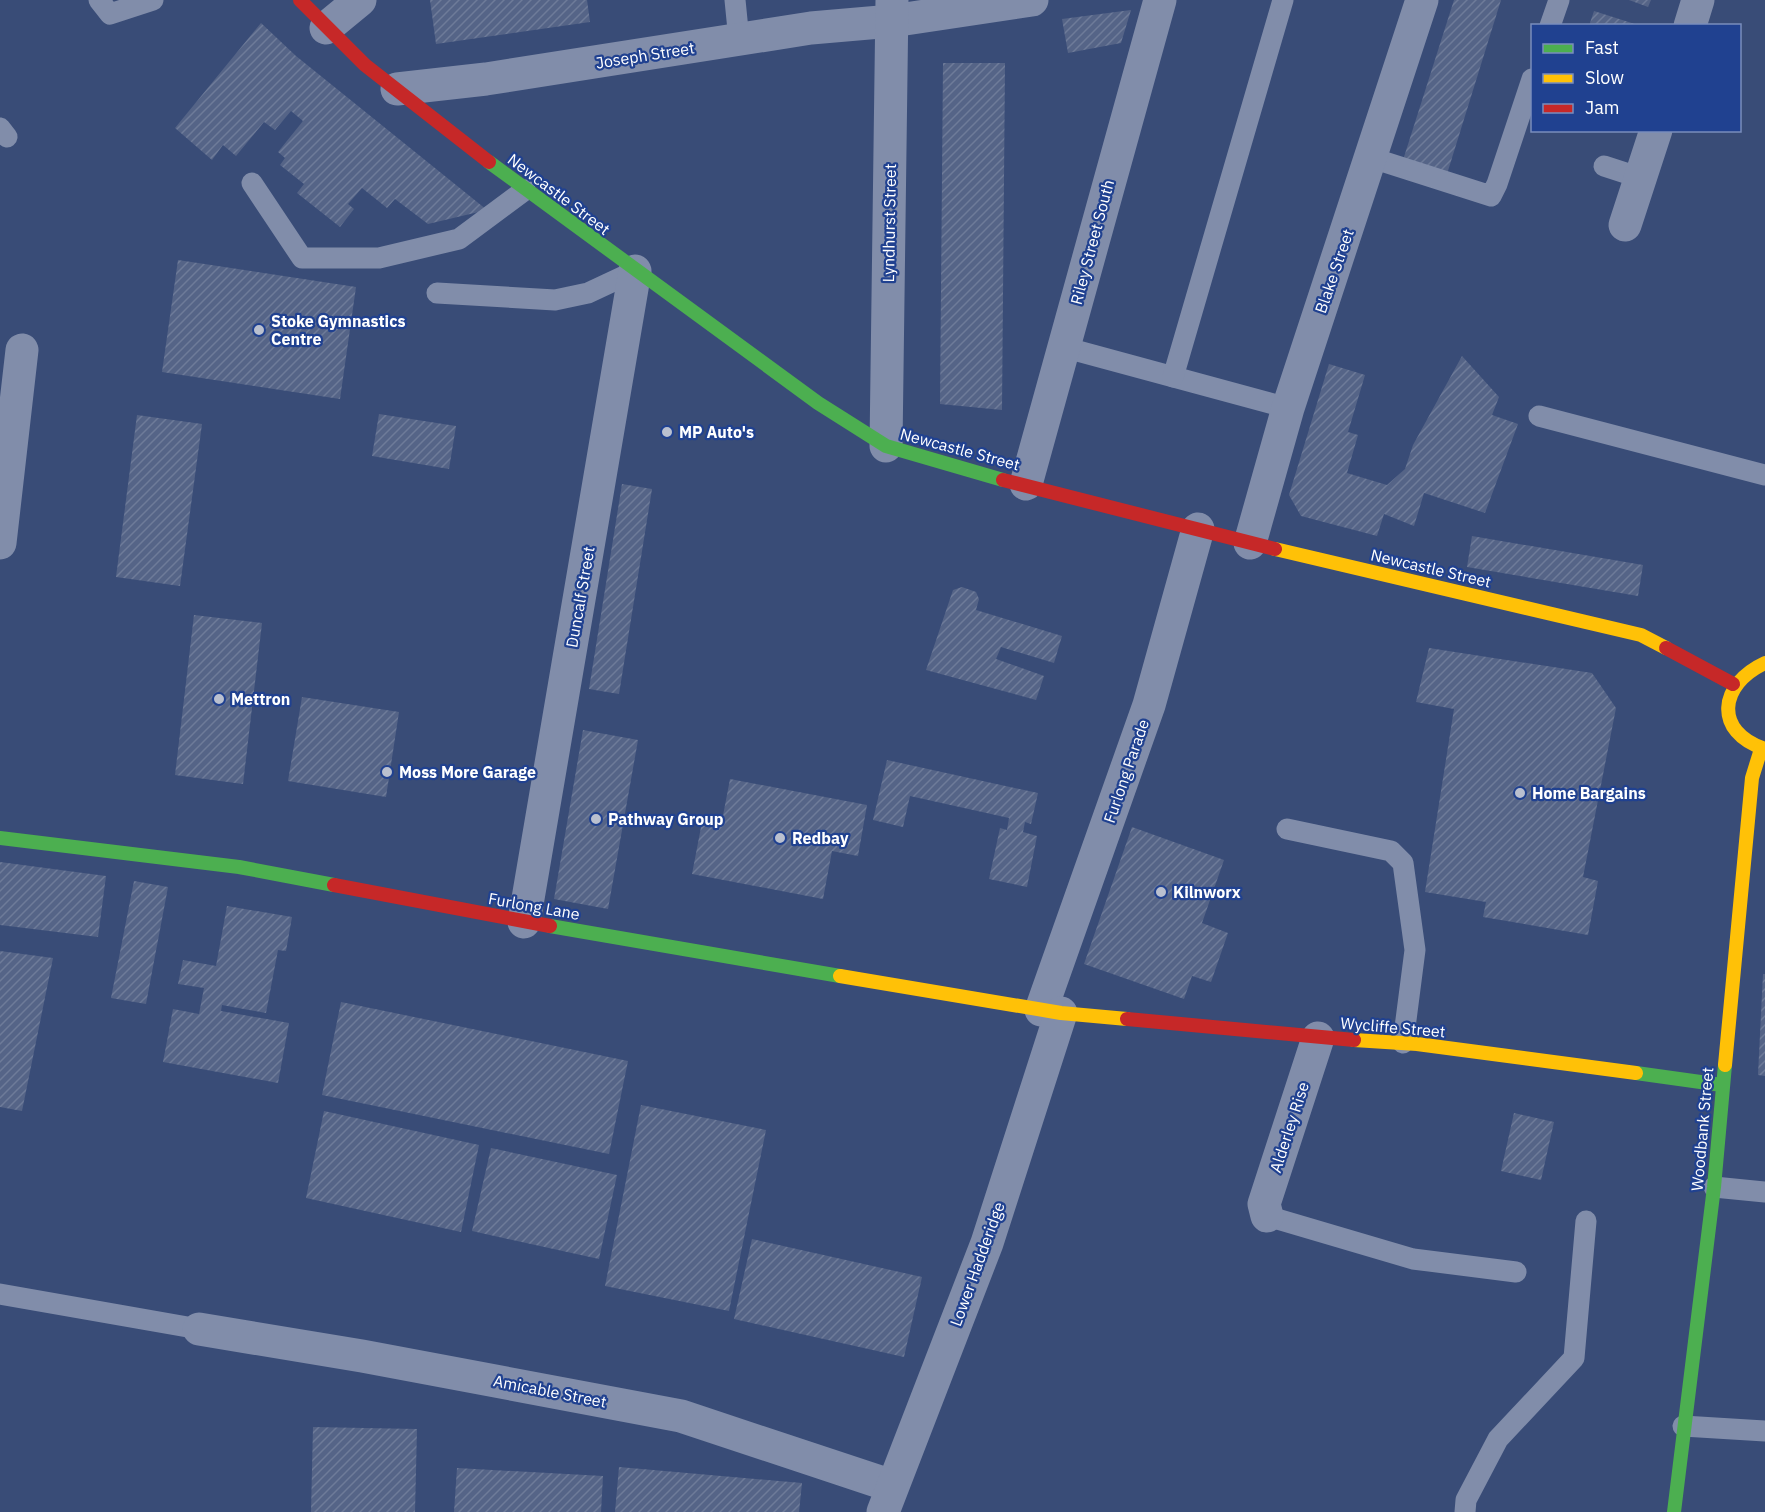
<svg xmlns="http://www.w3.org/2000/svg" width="1765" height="1512" font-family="'IBM Plex Sans',sans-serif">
  <defs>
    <pattern id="building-hatch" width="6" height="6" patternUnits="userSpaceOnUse" patternTransform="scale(1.5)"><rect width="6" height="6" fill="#556487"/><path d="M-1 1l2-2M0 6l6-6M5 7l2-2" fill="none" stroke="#6e7b99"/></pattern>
  </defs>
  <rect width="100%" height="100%" fill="#394c77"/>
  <g fill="url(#building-hatch)">
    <path d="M430 0H587L590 22 436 44Z"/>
    <path d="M1454 0H1501L1447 174 1403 160Z"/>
    <path d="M1629 0H1651L1648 7Z"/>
    <path d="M1131 10 1121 43 1068 53 1062 19Z"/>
    <path d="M1594 11 1638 25V26H1589Z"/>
    <path d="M261 23 296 56 487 210 428 224 395 199 387 208 362 188 348 204 354 209 340 227 297 193 304 184 280 165 285 158 278 152 303 121 291 111 275 130 264 122 236 156 223 145 212 160 175 128Z"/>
    <path d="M943 63H1005L1002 410 940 404Z"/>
    <path d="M178 260 356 287 340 399 162 372Z"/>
    <path d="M1462 356 1499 397 1492 415 1518 424 1485 513 1424 493 1414 526 1384 514 1377 536 1301 516 1289 495 1329 364 1365 375 1348 432 1358 435 1347 473 1387 485 1405 469 1413 445Z"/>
    <path d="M379 414 456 426 449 469 372 456Z"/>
    <path d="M137 415 202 424 180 586 116 577Z"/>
    <path d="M622 484 652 489 619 694 589 689Z"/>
    <path d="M1472 536 1643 565 1638 596 1467 567Z"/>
    <path d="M962 587 976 592 979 599 976 610 1062 636 1054 663 1001 647 996 659 1044 676 1036 700 926 670 953 590Z"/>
    <path d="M194 615 262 623 243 784 175 775Z"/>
    <path d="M1429 648 1592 673 1616 708 1583 877 1598 881 1588 935 1483 917 1486 902 1425 892 1454 709 1416 702Z"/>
    <path d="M302 697 399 712 386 797 288 781Z"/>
    <path d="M583 730 638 740 608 909 554 899Z"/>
    <path d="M887 760 1038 793 1031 824 1025 822 1023 832 1037 836 1027 887 989 879 1000 828 1007 830 1009 818 910 796 903 827 873 820Z"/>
    <path d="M730 779 867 805 858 856 832 851 823 899 692 874 702 822 721 826Z"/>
    <path d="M1132 827 1224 860 1202 923 1228 933 1211 982 1192 976 1184 999 1084 964Z"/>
    <path d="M0 862 106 876 98 937 0 925Z"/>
    <path d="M134 881 168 887 146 1004 111 998Z"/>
    <path d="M227 906 292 917 286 951 278 950 266 1013 222 1005 221 1011 289 1023 278 1083 163 1062 173 1009 199 1014 204 988 178 984 183 960 216 966Z"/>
    <path d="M0 951 53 958 22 1111 0 1107Z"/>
    <path d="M1763 974H1765V1076L1758 1075Z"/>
    <path d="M341 1002 628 1061 609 1154 322 1095Z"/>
    <path d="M641 1105 766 1130 729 1311 605 1286Z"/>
    <path d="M324 1111 479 1145 461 1232 306 1198Z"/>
    <path d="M1514 1113 1554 1122 1541 1180 1501 1171Z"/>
    <path d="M491 1148 617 1175 599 1259 472 1231Z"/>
    <path d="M752 1239 922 1277 904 1357 734 1319Z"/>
    <path d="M313 1427 417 1429 415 1512H311Z"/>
    <path d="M619 1467 802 1483 799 1512H615Z"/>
    <path d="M457 1468 603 1476 601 1512H454Z"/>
  </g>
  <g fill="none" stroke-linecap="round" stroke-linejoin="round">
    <g stroke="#818daa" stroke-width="21">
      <path d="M99 0 110 14 153 0"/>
      <path d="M735 0 739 40"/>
      <path d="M1550 26 1559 0"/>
      <path d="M0 128 7 137"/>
      <path d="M1372 158 1491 196 1497 184 1532 79"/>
      <path d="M1604 166 1641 178"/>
      <path d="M252 183 302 258H379L459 239 525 190"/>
      <path d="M437 293 555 300 588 293 635 271"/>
      <path d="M1063 347 1288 408"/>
      <path d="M1173 377 1283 0"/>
      <path d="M1539 416 1765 475"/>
      <path d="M1287 829 1391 851 1403 863 1415 950 1403 1043"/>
      <path d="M1714 1187 1765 1192"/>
      <path d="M1267 1216 1413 1259 1516 1272"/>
      <path d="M0 1294 199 1329"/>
      <path d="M1683 1426 1765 1431"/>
      <path d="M1465 1512 1466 1500 1498 1439 1574 1358 1586 1221"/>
    </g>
    <g stroke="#818daa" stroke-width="33">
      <path d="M1690 26 1698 0"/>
      <path d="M326 28 360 0"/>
      <path d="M397 89 486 79 811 28 892 21 1032 0"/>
      <path d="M1625 225 1656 130"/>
      <path d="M886 446 892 0"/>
      <path d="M1026 484 1160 0"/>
      <path d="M0 543 22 350"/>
      <path d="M1250 543 1288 408 1422 0"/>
      <path d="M524 922 635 271"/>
      <path d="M1041 1010 1149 705 1198 529"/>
      <path d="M1267 1216 1264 1204 1318 1038"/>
      <path d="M199 1329 362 1356 681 1416 892 1486"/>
      <path d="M883 1512 987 1243 1061 1013"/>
    </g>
    <g stroke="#4caf50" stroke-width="14">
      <path d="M489 162 818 403 886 446 1003 480"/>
      <path d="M0 838 239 867 334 885"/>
      <path d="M550 926 840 976"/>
      <path d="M1636 1073 1722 1085"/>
      <path d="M1674 1512 1714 1187 1725 1065"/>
    </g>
    <g stroke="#ffc107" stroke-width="14">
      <path d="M1275 549 1641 635 1666 648"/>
      <path d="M1765 663C1719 684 1713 732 1765 749"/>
      <path d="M840 976 1061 1013 1127 1019"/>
      <path d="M1354 1040 1417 1044 1636 1073"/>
      <path d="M1725 1065 1752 778 1761 749"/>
    </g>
    <g stroke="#c62828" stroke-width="14">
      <path d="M300 0 365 65 489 162"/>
      <path d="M1003 480 1275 549"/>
      <path d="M1666 648 1733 684"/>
      <path d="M334 885 550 926"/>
      <path d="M1127 1019 1354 1040"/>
    </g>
  </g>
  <g fill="#bac0cf" stroke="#204190" stroke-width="2">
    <circle cx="259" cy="330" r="6"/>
    <circle cx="667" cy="432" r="6"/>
    <circle cx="219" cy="699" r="6"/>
    <circle cx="387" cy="772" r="6"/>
    <circle cx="1520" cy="793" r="6"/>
    <circle cx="596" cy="819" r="6"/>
    <circle cx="780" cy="838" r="6"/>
    <circle cx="1161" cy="892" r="6"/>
  </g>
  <g text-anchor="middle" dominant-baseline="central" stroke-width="4.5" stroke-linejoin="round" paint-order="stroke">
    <g font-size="16" fill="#fff" stroke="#204190">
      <text transform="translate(645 55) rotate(-9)">Joseph Street</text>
      <text transform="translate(559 194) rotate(37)">Newcastle Street</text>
      <text transform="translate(889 223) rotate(-89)">Lyndhurst Street</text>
      <text transform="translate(1092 242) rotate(-75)">Riley Street South</text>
      <text transform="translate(1334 271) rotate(-71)">Blake Street</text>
      <text transform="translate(960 449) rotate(15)">Newcastle Street</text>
      <text transform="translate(1431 568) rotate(13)">Newcastle Street</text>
      <text transform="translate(580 597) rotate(-80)">Duncalf Street</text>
      <text transform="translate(1126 771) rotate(-71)">Furlong Parade</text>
      <text transform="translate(534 906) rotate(10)">Furlong Lane</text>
      <text transform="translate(1393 1027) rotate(5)">Wycliffe Street</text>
      <text transform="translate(1289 1127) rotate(-72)">Alderley Rise</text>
      <text transform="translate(1702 1129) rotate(-85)">Woodbank Street</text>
      <text transform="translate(977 1264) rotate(-70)">Lower Hadderidge</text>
      <text transform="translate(550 1391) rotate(11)">Amicable Street</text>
    </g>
    <g font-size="16" font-weight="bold" fill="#fff" stroke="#204190" text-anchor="start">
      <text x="271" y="321">Stoke Gymnastics<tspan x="271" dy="18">Centre</tspan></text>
      <text x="679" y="432">MP Auto's</text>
      <text x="231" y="699">Mettron</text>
      <text x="399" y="772">Moss More Garage</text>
      <text x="1532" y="793">Home Bargains</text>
      <text x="608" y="819">Pathway Group</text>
      <text x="792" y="838">Redbay</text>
      <text x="1173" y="892">Kilnworx</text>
    </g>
  </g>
  <rect x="1531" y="24" width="210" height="108" fill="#204190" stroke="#798dbc" stroke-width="1.5"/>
  <rect x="1543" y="44" width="30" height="9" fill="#4caf50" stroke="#798dbc" stroke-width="1.5"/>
  <text x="1585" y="54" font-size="18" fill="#ffffff">Fast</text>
  <rect x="1543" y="74" width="30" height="9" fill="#ffc107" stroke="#798dbc" stroke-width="1.5"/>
  <text x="1585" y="84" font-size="18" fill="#ffffff">Slow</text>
  <rect x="1543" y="104" width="30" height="9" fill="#c62828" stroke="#798dbc" stroke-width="1.5"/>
  <text x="1585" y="114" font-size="18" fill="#ffffff">Jam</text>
</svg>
